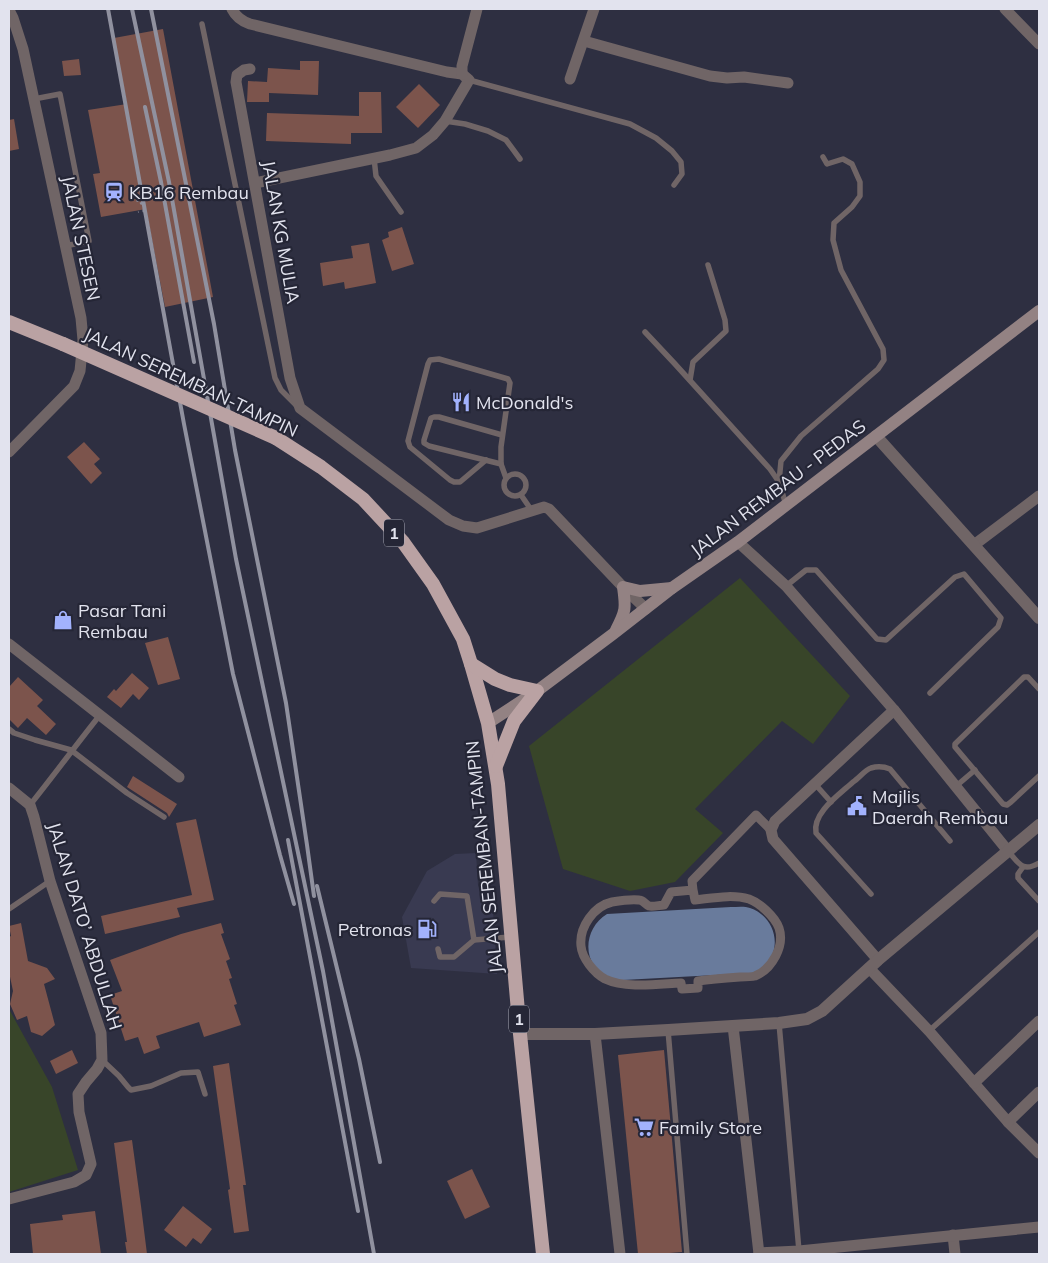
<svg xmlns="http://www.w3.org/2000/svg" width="1048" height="1263" font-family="Mulish,sans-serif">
  <rect width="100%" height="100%" fill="#2e2f41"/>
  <path fill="#393a51" d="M476 853 478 885 485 904 493 910 497 974 411 968 402 917 427 871 455 854Z"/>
  <g fill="#384529">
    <path d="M740 578 850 696 813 744 782 721 695 809 723 833 675 882 630 891 563 869 529 746Z"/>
    <path d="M9 1009 52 1087 78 1170 9 1192Z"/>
  </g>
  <path fill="#697b9c" d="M731 907C737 907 745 906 750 908 774 916 783 946 766 965 763 968 757 971 753 973L623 980C620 980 615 980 611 978 581 968 582 929 607 914Z"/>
  <g fill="#7c544c">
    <path d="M163 29 213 297 165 307 146 209 101 217 93 174 100 173 88 110 127 104 114 38Z"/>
    <path d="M79 59 81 75 64 76 62 61Z"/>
    <path d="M300 61H319L318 95 269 93V102H247L248 81 267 82 268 68 300 70Z"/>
    <path d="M419 84 440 105 418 128 396 107Z"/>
    <path d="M359 92H381L382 133H351V144L266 141 267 113 359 116Z"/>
    <path d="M14 119 19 149 9 151V120Z"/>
    <path d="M402 227 414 264 392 271 382 240 389 237 388 232Z"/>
    <path d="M369 243 376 283 345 289 344 282 323 286 320 263 353 258 351 246Z"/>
    <path d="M84 442 100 459 94 464 102 473 91 484 67 457Z"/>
    <path d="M168 637 180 679 158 685 145 643Z"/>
    <path d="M132 673 149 688 139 700 133 694 121 708 107 697 114 689 116 691Z"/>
    <path d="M18 677 43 700 37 706 56 724 46 735 27 718 18 728 9 719V687Z"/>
    <path d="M133 776 177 804 169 817 167 813 127 787Z"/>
    <path d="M196 819 214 900 177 908 180 917 105 934 101 916 192 895 176 823Z"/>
    <path d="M21 923 28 961 47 968 55 979 44 984 55 1025 42 1036 31 1032 27 1016 17 1020 10 1004 13 991 9 972V937L11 936 9 926Z"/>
    <path d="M221 923 224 933 221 934 230 959 226 961 232 978 229 979 237 1004 234 1005 241 1025 204 1037 199 1022 156 1036 160 1048 144 1054 138 1037 125 1041 110 995 122 991 110 960 181 934Z"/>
    <path d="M72 1050 78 1063 56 1074 50 1061Z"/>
    <path d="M664 1050 682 1252 657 1254H638L618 1055Z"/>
    <path d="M229 1063 246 1185H243L249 1231 234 1233 228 1190 230 1189 213 1066Z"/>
    <path d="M132 1140 141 1206 147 1254H127L125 1242H127L114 1143Z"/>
    <path d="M472 1169 490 1207 465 1219 447 1181Z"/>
    <path d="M183 1206 212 1229 201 1244 193 1238 186 1247 164 1230Z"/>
    <path d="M95 1211 101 1254H33L30 1224 63 1220 62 1215Z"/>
  </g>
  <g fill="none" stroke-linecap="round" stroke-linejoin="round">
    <path stroke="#8e8f9d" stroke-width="2" stroke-dasharray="4 4" stroke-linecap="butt" d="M137 198 138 204 142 203 144 211 138 212"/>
    <g stroke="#706566" stroke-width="5.5">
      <path d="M202 24 275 378 281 390 296 405"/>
      <path d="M469 80 630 124 656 138 672 151 681 162 682 174 674 185"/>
      <path d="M34 99 60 94 89 241 65 246"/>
      <path d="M445 121 465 124 488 131 506 140 520 159"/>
      <path d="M374 158 376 176 401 212"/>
      <path d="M645 332 675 364 770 469 779 482 786 505"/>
      <path d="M690 380 693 362 726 331 725 320 708 265"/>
      <path d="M486 460 460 482H454L450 480 410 447 408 441 428 364 430 360 439 359 508 379 510 383 501 447V464L506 478"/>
      <path d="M501 464 429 446 424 443V440L431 418 434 417H439L502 435"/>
      <circle cx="515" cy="485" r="11"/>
      <path d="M779 482 781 461 801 436 878 369 884 360 883 349 841 270 833 240 834 223 852 207 860 196V182L852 164 843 159 827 164 823 157"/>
      <path d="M521 495 532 511"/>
      <path d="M786 586 806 570H816L877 639 886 640 955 577 964 574 1001 618 998 627 930 693"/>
      <path d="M1039 689 1028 677H1024L955 744V747L1003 804 1007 805 1011 802 1039 776"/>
      <path d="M9 729 14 733 35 740 71 750 127 793 164 817"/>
      <path d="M815 784 831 802"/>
      <path d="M955 787 975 770"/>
      <path d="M30 805C54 775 76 745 100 715"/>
      <path d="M1008 851C1019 863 1022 873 1039 863"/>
      <path d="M1023 867 1018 874V878L1039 901"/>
      <path d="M871 894 816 833C812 813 840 794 853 782 859 778 865 770 871 768 878 766 885 767 890 769L950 841"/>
      <path d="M434 901 440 894 467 896 474 940"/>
      <path d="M9 909 50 881"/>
      <path d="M438 949 440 957H454L474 940 510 937"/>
      <path d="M779 1023 799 1251"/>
      <path d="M668 1030 687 1254"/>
      <path d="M929 1031 1039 932"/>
      <path d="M102 1060 119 1076 128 1087 131 1090 151 1086 181 1073 198 1072 205 1094"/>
    </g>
    <path stroke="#706566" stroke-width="9" d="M693 890 695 900C713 898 732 894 749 899 760 903 775 917 779 928 785 946 772 969 755 976 751 977 745 977 740 977 726 978 712 979 698 981V988L682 989 681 983C659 984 626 989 605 979 594 973 582 958 581 946 579 927 594 906 612 902 618 901 633 899 639 900 643 900 645 904 649 906 653 907 660 905 664 905L671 892 693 890 692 881 756 815 771 830"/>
    <g stroke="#706566" stroke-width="11">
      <path d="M232 9C236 17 241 21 250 24L447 72 462 74 469 80 445 121 433 135 416 148 390 155 255 183"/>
      <path d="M1005 9 1039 44"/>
      <path d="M9 10 13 18 23 49 81 318 83 340 80 371 74 386 9 452"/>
      <path d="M584 41 710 76 727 78 744 77 788 83"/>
      <path d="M250 69 244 70 237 75 236 82 290 378 300 408 449 520 463 526 477 528 544 507 549 509 623 587 646 609"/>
      <path d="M462 74V66L477 9"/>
      <path d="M570 79 594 9"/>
      <path d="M738 542 786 586 894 710 1008 851"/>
      <path d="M974 545 1039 496"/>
      <path d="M9 644 179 777"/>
      <path d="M9 788 30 805 34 817 50 881 101 1033 102 1060 97 1069 86 1082 78 1094 79 1112 91 1164 86 1175 74 1182 9 1199"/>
      <path d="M878 960 773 839 771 830 775 821 894 710"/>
      <path d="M869 968 929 1031 974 1083 1008 1122 1039 1153"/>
      <path d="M733 1026 759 1254"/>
      <path d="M595 1034 620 1254"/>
      <path d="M974 1083 1039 1021"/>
      <path d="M1008 1122 1039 1092"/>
      <path d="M953 1235 955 1254"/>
      <path d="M759 1253 799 1251 1039 1227"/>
    </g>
    <g stroke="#706566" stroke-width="12">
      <path d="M876 436 1039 618"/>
      <path d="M520 1034H595L668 1030 779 1023 807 1019 822 1011 878 960 1039 825"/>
    </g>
    <g stroke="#938283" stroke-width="12">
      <path d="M616 630C626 611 626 608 623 587L640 591 672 588"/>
      <path d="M488 723 537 691 613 634 672 588 738 542 1039 311"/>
    </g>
    <g stroke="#baa2a3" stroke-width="14">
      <path d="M9 322 63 344"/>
      <path d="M276 438 321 467 363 499 403 542 433 584 463 639 471 664 488 723 498 784 520 1034 543 1254"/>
      <path d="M471 664 495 679 510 685 537 691 514 721 496 766"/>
    </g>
    <g stroke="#90919f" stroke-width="4">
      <path d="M108 9 184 424 233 674 280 855 294 904"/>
      <path d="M132 9 169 182 236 559 323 971 374 1254"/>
      <path d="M151 9 214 324 235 450 286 703 307 845 314 896"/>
      <path d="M145 107 161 182 194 362"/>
      <path d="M288 840 358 1211"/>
      <path d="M317 886 359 1059 380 1162"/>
    </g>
    <path stroke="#baa2a3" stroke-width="14" d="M63 344 276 438"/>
  </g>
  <defs>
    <symbol id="station-bare" viewBox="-9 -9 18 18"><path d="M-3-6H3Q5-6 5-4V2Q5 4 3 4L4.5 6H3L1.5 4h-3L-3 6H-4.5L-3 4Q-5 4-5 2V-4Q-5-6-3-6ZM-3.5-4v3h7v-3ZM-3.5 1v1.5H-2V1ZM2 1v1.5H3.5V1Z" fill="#a2b2fd" stroke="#252636" stroke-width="2.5" paint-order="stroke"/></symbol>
    <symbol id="restaurant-bare" viewBox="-9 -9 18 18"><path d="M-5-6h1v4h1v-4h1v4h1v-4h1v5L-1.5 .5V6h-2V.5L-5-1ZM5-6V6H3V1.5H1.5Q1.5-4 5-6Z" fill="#a2b2fd" stroke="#252636" stroke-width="2.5" paint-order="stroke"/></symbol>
    <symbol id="shop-bare" viewBox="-9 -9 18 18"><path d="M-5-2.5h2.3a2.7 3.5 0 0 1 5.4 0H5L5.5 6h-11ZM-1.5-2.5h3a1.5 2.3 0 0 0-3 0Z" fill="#a2b2fd" stroke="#252636" stroke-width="2.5" paint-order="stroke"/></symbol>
    <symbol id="civic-bare" viewBox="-9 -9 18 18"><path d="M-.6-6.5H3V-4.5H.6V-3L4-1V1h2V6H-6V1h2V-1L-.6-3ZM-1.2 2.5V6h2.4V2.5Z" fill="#a2b2fd" stroke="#252636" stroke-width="2.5" paint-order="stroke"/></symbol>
    <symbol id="fuel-bare" viewBox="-9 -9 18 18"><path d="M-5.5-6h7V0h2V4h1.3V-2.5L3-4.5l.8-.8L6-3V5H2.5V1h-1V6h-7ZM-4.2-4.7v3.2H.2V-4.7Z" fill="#a2b2fd" stroke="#252636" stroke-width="2.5" paint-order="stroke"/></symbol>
    <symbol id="supermarket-bare" viewBox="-9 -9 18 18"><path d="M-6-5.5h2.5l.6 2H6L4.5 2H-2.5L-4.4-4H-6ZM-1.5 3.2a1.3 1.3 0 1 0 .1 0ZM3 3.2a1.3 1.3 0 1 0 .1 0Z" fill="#a2b2fd" stroke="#252636" stroke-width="2.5" paint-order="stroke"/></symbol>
  </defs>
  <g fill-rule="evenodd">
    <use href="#station-bare" x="100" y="178" width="28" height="28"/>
    <use href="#restaurant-bare" x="447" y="388" width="28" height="28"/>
    <use href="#shop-bare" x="49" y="606" width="28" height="28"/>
    <use href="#civic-bare" x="843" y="792" width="28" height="28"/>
    <use href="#fuel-bare" x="413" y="915" width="28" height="28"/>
    <use href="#supermarket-bare" x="630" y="1113" width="28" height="28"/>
  </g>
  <g text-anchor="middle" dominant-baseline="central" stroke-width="4.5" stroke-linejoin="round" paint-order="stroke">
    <g fill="#252636" stroke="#a9aab7" stroke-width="1">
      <rect x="384" y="519.5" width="20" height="27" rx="4"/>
      <rect x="509" y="1005.5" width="20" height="27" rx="4"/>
    </g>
    <g font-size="16" font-weight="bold" fill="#e2e3ee">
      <text x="394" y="533">1</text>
      <text x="519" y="1019">1</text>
    </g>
    <g font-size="18" fill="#e2e3ee" stroke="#252636" text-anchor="start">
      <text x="129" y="192">KB16 Rembau</text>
      <text x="476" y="402">McDonald's</text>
      <text x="78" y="610">Pasar Tani<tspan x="78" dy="21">Rembau</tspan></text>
      <text x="872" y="796">Majlis<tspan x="872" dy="21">Daerah Rembau</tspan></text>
      <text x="412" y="929" text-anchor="end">Petronas</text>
      <text x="659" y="1127">Family Store</text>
    </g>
    <g font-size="18" fill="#e2e3ee" stroke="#252636">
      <text transform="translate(281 232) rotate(80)">JALAN KG MULIA</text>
      <text transform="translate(81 238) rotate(78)">JALAN STESEN</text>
      <text transform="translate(191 382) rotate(25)">JALAN SEREMBAN-TAMPIN</text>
      <text transform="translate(778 488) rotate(-37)">JALAN REMBAU - PEDAS</text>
      <text transform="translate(484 857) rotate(-96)">JALAN SEREMBAN-TAMPIN</text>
      <text transform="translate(85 926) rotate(73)">JALAN DATO’ ABDULLAH</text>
    </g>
  </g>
  <rect width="1048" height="1263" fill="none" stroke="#e2e3ee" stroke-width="20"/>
</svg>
